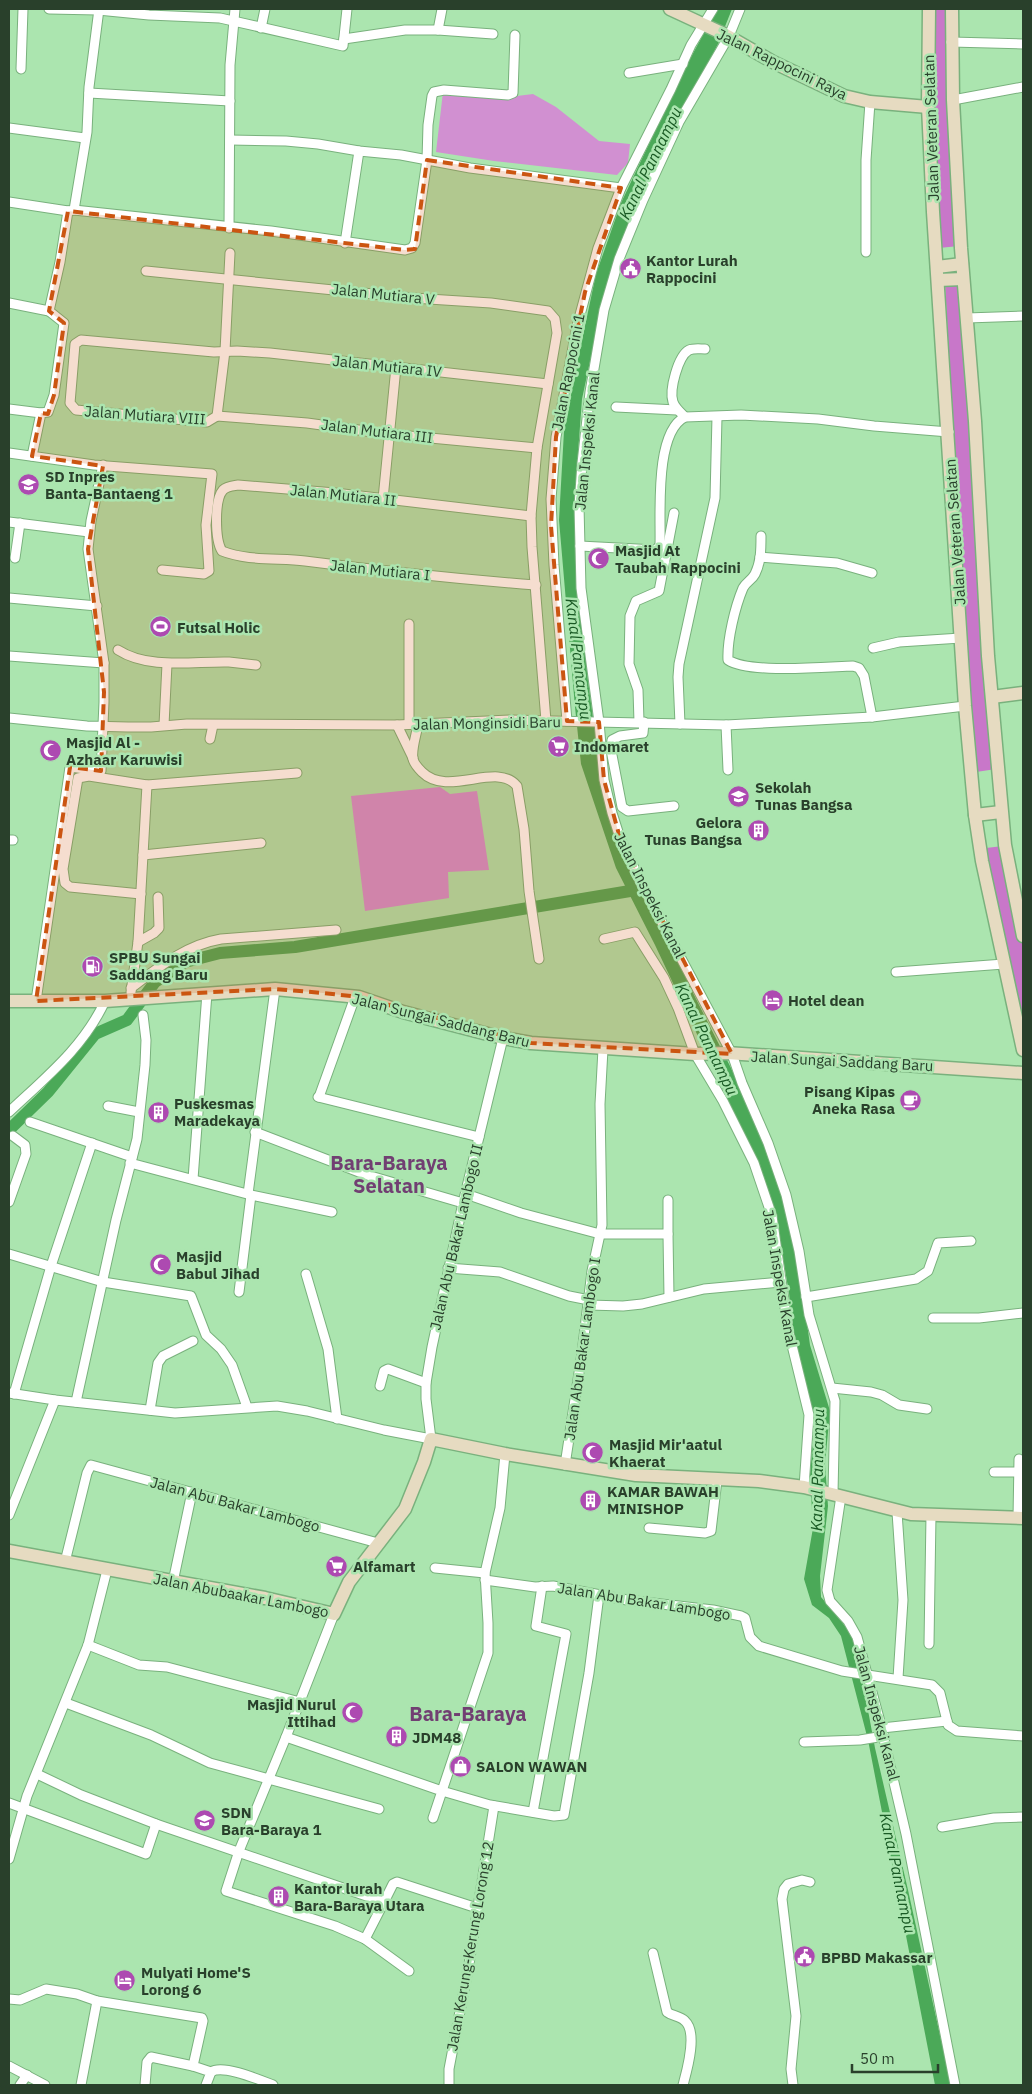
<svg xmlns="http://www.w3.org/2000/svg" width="1032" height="2094" font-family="'IBM Plex Sans',sans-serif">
  <rect width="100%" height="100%" fill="#abe5af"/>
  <g fill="#d190d1">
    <path d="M443 92 517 96 533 94 556 107 599 141 630 144 628 163 617 175 494 161 436 152Z"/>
    <path d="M440 787 450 794 477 791 489 870 448 872 449 898 365 911 351 796Z"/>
  </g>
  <g fill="#c877c9">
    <path d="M933 9H950L959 246 939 248 929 109Z"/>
    <path d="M961 280 996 769 976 772 969 705 945 283Z"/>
    <path d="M1003 846 1023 948V1025L986 862V848Z"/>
  </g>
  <path fill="#4ba958" d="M717 9H732L718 44 638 197 605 291 582 399 574 507 580 546 577 578 588 681 601 777 612 823 694 995 731 1068 769 1153 787 1210 797 1252 810 1345 830 1411 825 1464 828 1506 820 1576 821 1597 850 1632 857 1651 875 1748 908 1890 951 2085H935L868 1740 841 1636 829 1618 812 1605 804 1579 813 1528 810 1475 815 1420 793 1332 789 1293 777 1223 761 1170 655 945 616 868 581 764 575 707 559 520 564 431 578 359 596 274 621 203 684 70Z"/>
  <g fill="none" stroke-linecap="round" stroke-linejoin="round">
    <path stroke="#4ba958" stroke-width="12" d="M9 1130 48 1092 95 1034 127 1020 155 982 185 962 220 953 295 947 636 890"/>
    <defs>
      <g id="street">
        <path d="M49 9 98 10 149 15 220 18 343 46 347 9"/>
        <path d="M740 9 729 36 679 122 643 200 619 259 604 310 590 392 582 463 579 506 581 588 599 722 604 780 612 813 620 838 642 885 732 1054 742 1083 768 1143 786 1195 799 1251 809 1315 835 1401 833 1493"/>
        <path d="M261 28 265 9"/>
        <path d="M438 30 442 9"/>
        <path d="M344 39 405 30H438L493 34"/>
        <path d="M951 42 1023 44"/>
        <path d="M21 69 23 9"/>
        <path d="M629 73 683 64"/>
        <path d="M89 93 230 101"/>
        <path d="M953 100 1023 87"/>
        <path d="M9 128 85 138"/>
        <path d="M230 140 286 141 318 144 359 151 401 155 470 168 621 188"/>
        <path d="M9 202 68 211"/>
        <path d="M74 210 271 231 405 250 412 248 415 243 427 160 428 125 432 96 434 92 444 90 508 95 513 93 515 35"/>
        <path d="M229 228 230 65 235 9"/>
        <path d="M345 243 359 151"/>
        <path d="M866 252V160L870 102"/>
        <path d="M146 271 413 298 491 303 548 311 555 319 557 333 537 448 531 516 532 547 546 721"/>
        <path d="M9 303 49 311"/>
        <path d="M967 318 1023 316"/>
        <path d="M616 407 677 410"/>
        <path d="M9 409 41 413"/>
        <path d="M217 416 207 422 76 410 70 403 75 344 81 340 214 352 237 351 270 353 548 384"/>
        <path d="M217 416 307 423 388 434 537 448"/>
        <path d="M217 416 225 351 230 253"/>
        <path d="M685 417C680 412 675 408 673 402 669 390 678 356 689 350 694 348 700 349 705 349"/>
        <path d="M9 453 94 465 212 474 206 525 209 571 204 574 162 570"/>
        <path d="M32 456 41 413 48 412 54 395 64 323 49 311 60 262 68 211 74 210 87 132 89 87 99 9"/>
        <path d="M383 499 396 367"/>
        <path d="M531 516 335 493 238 485C232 486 227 486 223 490 214 500 215 540 222 551 247 561 278 558 305 561 382 571 458 579 536 585"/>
        <path d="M9 522 89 532"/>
        <path d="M761 536C761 549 761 562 755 574 752 580 746 582 743 588 735 607 727 640 728 660 750 674 825 667 853 666L859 668 864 676 872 717"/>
        <path d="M580 546 656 550 660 545C661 516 654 432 685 417L741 415 818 419 874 426 949 432"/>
        <path d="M760 557 837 563 872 573"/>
        <path d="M15 558 20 523"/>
        <path d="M9 598 97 606"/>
        <path d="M409 624V724"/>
        <path d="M873 648 899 642 961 638"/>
        <path d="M118 650C149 670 194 661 229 662 238 663 247 664 256 665"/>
        <path d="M9 656 104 663"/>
        <path d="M9 718 87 726 128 727H151L187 724 397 725 510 720 726 725 872 717 965 706"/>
        <path d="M567 721 554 565 551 499 556 437 577 326 598 248 621 188 671 89 691 45 713 9"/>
        <path d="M639 722 638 690 629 664 630 616 636 601 659 591 674 513"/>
        <path d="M644 722 643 733 620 736 612 740 611 750 622 807 628 811 674 806"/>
        <path d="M418 724C417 733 411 749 413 759 414 763 418 768 422 772 448 798 497 761 517 786L524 829 529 891 539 959"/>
        <path d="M680 724 678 677 679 664 715 498 717 417"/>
        <path d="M164 725 167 664"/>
        <path d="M397 725 413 758"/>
        <path d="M726 725 728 770"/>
        <path d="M210 739 213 725"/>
        <path d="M9 840H13"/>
        <path d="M143 855 261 843"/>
        <path d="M141 894 70 887 65 883 63 869 78 778 89 776 147 785 297 773"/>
        <path d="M604 939 635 932 664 978 678 1008 695 1054 723 1101 754 1163 772 1216 788 1329 809 1415 804 1487"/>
        <path d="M138 942 154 933 159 928 158 897"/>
        <path d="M896 972 1004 964"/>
        <path d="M131 988C159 967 186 945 221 939L336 930"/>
        <path d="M131 992 138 942 147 785"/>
        <path d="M36 1001 70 767 101 771 104 702V663L88 549 91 521 103 465"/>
        <path d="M318 1097 479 1137"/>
        <path d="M319 1097 355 997"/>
        <path d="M108 1106 139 1112"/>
        <path d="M9 1112C45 1078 84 1047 105 1001"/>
        <path d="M30 1122 132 1157"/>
        <path d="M255 1132 367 1175 463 1203"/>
        <path d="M130 1163 251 1195 332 1212"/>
        <path d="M193 1179 207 993"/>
        <path d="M248 1194 275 989"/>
        <path d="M466 1194 521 1213 600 1234H668V1200"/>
        <path d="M9 1202 26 1154 25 1145 13 1136"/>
        <path d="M668 1234 669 1297"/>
        <path d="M9 1254 103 1282 191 1296 206 1335 221 1349 232 1365 247 1407"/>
        <path d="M448 1268 500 1272 569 1296 589 1300"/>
        <path d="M306 1274 328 1349 337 1419"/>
        <path d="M239 1292 251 1195"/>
        <path d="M806 1297 916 1279 928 1271 938 1243 971 1241"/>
        <path d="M589 1305 623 1306 642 1304 704 1289 781 1282"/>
        <path d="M933 1318H979L1023 1313"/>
        <path d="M380 1386 384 1371 388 1369 426 1383"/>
        <path d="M832 1388 871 1392 882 1395 899 1405 927 1409"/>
        <path d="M9 1393 55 1400 175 1413 277 1406 307 1411 384 1430 431 1439 426 1399V1383L432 1347 463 1203 503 1038"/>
        <path d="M14 1394 51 1266 92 1143"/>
        <path d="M76 1402 116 1220 137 1139 145 1065 146 1040 143 1015"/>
        <path d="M150 1410 158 1363 163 1356 193 1341"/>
        <path d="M505 1454 500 1508 485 1573 488 1623V1653L442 1791 490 1805 554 1816 564 1815 589 1673 599 1595"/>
        <path d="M565 1465 582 1353 592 1271 602 1225 600 1104 603 1049"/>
        <path d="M994 1472H1019"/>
        <path d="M841 1496 827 1590 830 1601 848 1621 857 1637 879 1718 906 1834 955 2085"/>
        <path d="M897 1512 903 1600 898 1678"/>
        <path d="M9 1515 55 1400"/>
        <path d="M1018 1518 1019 1459"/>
        <path d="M649 1528 705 1533 711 1531 717 1480"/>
        <path d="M65 1562 87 1473 91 1465 378 1543"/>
        <path d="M435 1568 485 1573"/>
        <path d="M485 1580 535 1587 553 1586 627 1600 713 1610 741 1616 745 1618 750 1637 759 1646 842 1671 932 1685 940 1693 948 1725 957 1731 1023 1736"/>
        <path d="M173 1582 192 1492"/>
        <path d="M334 1614 286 1737 239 1851 226 1891 335 1926 365 1939 409 1971"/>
        <path d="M929 1644 931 1515"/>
        <path d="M88 1645 139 1665 167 1667 300 1702"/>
        <path d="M66 1703 151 1735 210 1763 379 1809"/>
        <path d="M882 1728 947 1721"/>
        <path d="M286 1737 442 1791 433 1818"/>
        <path d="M804 1742 860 1740 884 1736"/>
        <path d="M37 1774 81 1795 156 1824 384 1902 365 1939"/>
        <path d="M9 1803 146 1854 156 1824"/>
        <path d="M533 1812 566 1634 536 1626 542 1586"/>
        <path d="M942 1827 994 1818 1023 1817"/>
        <path d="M9 1859 27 1796 88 1645 107 1570"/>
        <path d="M384 1902 393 1884 397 1882 477 1908"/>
        <path d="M653 1953 667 2012C672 2016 680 2016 685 2021 698 2033 687 2070 683 2085"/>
        <path d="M9 1999 20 2000 46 1989 77 1994 97 2001 202 2018 203 2021 193 2066 211 2072 206 2085"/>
        <path d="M9 2066 45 2085"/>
        <path d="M211 2072C223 2064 260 2080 273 2085"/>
        <path d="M20 2085 27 2075"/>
        <path d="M81 2085 97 2001"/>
        <path d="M145 2085 147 2062 151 2057 193 2066"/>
        <path d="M449 2085V2069L469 1964 494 1806"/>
        <path d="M793 2085 791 2069 796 2016 782 1899 784 1889 788 1884 802 1880 810 1882"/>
      </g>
      <g id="secondary">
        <path d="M670 9 724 34 773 62 844 96 870 102 928 107"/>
        <path d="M929 9 928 107 933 212 965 706 975 815 982 861 1023 1050"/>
        <path d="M952 9 953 100 961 248 975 421 988 656 1005 845 1023 936"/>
        <path d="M937 267 962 264"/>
        <path d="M938 280 963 279"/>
        <path d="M992 697 1023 693"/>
        <path d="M975 815 1001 812"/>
        <path d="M9 1001H105L275 989 359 997 403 1012 503 1038 531 1043 695 1054 727 1053 1023 1073"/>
        <path d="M9 1551 265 1598 334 1614 349 1582 405 1509 424 1462 431 1439 505 1454 636 1475 759 1481 804 1487 911 1514 1023 1518"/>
      </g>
    </defs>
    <use href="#street" stroke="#79b17d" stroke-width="11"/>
    <use href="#secondary" stroke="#79b17d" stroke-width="15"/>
    <use href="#street" stroke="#fff" stroke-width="9"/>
    <use href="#secondary" stroke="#e6dbc1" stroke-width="12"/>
  </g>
  <path fill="#cb5511" fill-opacity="0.2" stroke="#cb5511" stroke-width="4" stroke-dasharray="10 6" stroke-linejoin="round" d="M427 160 621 188 585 292 556 437 551 526 567 721 599 722 604 780 620 838 732 1054 531 1043 359 997 323 993 275 989 36 1001 70 767 101 771 104 692 88 549 103 466 32 456 41 413 48 414 54 395 64 323 49 311 68 211 405 250 415 249Z"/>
  <defs>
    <symbol id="civic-disc" viewBox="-11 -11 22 22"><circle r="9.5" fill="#ad4ab1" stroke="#abe5af"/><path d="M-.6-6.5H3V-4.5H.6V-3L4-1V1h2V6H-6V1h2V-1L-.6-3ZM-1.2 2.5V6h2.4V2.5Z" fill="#fff"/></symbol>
    <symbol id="school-disc" viewBox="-11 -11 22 22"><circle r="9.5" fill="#ad4ab1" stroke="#abe5af"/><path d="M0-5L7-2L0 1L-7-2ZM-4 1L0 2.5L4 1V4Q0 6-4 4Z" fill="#fff"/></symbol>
    <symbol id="mosque-disc" viewBox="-11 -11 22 22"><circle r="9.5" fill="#ad4ab1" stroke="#abe5af"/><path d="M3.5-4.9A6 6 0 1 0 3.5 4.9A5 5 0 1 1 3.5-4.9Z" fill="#fff"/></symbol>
    <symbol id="stadium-disc" viewBox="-11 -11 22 22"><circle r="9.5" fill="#ad4ab1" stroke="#abe5af"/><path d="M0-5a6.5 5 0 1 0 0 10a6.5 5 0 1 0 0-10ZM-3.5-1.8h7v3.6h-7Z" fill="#fff"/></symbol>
    <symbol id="supermarket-disc" viewBox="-11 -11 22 22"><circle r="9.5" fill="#ad4ab1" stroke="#abe5af"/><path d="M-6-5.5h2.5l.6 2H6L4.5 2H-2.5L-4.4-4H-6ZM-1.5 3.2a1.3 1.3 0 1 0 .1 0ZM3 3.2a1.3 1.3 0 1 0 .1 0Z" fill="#fff"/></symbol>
    <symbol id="building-disc" viewBox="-11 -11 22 22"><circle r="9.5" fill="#ad4ab1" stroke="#abe5af"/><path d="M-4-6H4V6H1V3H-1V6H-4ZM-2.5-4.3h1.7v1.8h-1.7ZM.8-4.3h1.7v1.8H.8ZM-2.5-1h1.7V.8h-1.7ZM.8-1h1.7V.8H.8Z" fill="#fff"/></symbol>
    <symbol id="fuel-disc" viewBox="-11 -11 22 22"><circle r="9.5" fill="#ad4ab1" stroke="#abe5af"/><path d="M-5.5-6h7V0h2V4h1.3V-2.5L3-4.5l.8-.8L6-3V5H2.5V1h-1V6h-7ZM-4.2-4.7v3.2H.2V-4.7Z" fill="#fff"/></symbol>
    <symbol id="hotel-disc" viewBox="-11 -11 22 22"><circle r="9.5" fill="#ad4ab1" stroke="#abe5af"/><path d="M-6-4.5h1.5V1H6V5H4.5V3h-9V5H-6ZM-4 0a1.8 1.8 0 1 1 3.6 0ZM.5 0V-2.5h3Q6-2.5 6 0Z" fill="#fff"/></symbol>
    <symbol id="cafe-disc" viewBox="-11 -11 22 22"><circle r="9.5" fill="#ad4ab1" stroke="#abe5af"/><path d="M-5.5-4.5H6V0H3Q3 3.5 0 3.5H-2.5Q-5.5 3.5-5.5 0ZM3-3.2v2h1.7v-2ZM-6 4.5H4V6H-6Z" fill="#fff"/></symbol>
    <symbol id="shop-disc" viewBox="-11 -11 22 22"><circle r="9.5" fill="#ad4ab1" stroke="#abe5af"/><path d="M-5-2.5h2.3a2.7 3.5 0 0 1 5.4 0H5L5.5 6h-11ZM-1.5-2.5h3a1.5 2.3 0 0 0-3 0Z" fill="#fff"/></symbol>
  </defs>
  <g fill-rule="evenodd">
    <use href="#civic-disc" x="618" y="256" width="25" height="25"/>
    <use href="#school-disc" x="16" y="472" width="25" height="25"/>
    <use href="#mosque-disc" x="586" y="546" width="25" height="25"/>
    <use href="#stadium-disc" x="148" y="614" width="25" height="25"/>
    <use href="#supermarket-disc" x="546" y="734" width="25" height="25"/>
    <use href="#mosque-disc" x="38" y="738" width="25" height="25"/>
    <use href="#school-disc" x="726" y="784" width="25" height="25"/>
    <use href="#building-disc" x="746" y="818" width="25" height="25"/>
    <use href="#fuel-disc" x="80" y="954" width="25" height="25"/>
    <use href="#hotel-disc" x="760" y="988" width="25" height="25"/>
    <use href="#cafe-disc" x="898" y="1088" width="25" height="25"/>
    <use href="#building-disc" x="146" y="1100" width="25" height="25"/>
    <use href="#mosque-disc" x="148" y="1252" width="25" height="25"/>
    <use href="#mosque-disc" x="580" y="1440" width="25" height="25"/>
    <use href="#building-disc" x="578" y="1488" width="25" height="25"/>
    <use href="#supermarket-disc" x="324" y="1554" width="25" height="25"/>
    <use href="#mosque-disc" x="340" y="1700" width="25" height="25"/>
    <use href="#building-disc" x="384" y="1724" width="25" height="25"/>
    <use href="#shop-disc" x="448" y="1754" width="25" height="25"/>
    <use href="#school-disc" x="192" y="1808" width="25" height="25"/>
    <use href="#building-disc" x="266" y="1884" width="25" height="25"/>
    <use href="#civic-disc" x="792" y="1944" width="25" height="25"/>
    <use href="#hotel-disc" x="112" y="1968" width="25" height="25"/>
  </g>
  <g text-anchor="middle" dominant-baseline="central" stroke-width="5" stroke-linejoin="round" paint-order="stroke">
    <g font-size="15" fill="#29402b" stroke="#abe5af">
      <text transform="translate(782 64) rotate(26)">Jalan Rappocini Raya</text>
      <text transform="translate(931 128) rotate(-92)">Jalan Veteran Selatan</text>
      <text transform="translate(383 294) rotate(6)">Jalan Mutiara V</text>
      <text transform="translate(387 366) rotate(6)">Jalan Mutiara IV</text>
      <text transform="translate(568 372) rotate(-79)">Jalan Rappocini 1</text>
      <text transform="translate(145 415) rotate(4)">Jalan Mutiara VIII</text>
      <text transform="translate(377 431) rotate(7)">Jalan Mutiara III</text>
      <text transform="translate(587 441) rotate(-84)">Jalan Inspeksi Kanal</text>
      <text transform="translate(343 495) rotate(6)">Jalan Mutiara II</text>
      <text transform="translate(955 532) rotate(-94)">Jalan Veteran Selatan</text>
      <text transform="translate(380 570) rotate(6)">Jalan Mutiara I</text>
      <text transform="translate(487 723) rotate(-1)">Jalan Monginsidi Baru</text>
      <text transform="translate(650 895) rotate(63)">Jalan Inspeksi Kanal</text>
      <text transform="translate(441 1020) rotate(14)">Jalan Sungai Saddang Baru</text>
      <text transform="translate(842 1061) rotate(3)">Jalan Sungai Saddang Baru</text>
      <text transform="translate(456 1237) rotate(-77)">Jalan Abu Bakar Lambogo II</text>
      <text transform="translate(780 1278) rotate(80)">Jalan Inspeksi Kanal</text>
      <text transform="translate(582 1349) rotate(-82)">Jalan Abu Bakar Lambogo I</text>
      <text transform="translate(235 1504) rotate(15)">Jalan Abu Bakar Lambogo</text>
      <text transform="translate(241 1595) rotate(11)">Jalan Abubaakar Lambogo</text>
      <text transform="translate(644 1601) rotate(9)">Jalan Abu Bakar Lambogo</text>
      <text transform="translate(877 1713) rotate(75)">Jalan Inspeksi Kanal</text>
      <text transform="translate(470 1946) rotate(-80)">Jalan Kerung-Kerung Lorong 12</text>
    </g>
    <g font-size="15" font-weight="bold" fill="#29402b" stroke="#abe5af" text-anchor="start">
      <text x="646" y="260">Kantor Lurah<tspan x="646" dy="17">Rappocini</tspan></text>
      <text x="45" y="476">SD Inpres<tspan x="45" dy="17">Banta-Bantaeng 1</tspan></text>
      <text x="615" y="550">Masjid At<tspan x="615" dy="17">Taubah Rappocini</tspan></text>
      <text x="177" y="627">Futsal Holic</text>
      <text x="66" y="742">Masjid Al -<tspan x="66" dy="17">Azhaar Karuwisi</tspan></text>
      <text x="574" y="746">Indomaret</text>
      <text x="755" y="787">Sekolah<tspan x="755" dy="17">Tunas Bangsa</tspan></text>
      <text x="742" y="822" text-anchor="end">Gelora<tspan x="742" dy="17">Tunas Bangsa</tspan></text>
      <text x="109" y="957">SPBU Sungai<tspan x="109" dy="17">Saddang Baru</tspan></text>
      <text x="788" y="1000">Hotel dean</text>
      <text x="895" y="1091" text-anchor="end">Pisang Kipas<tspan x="895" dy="17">Aneka Rasa</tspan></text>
      <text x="174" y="1103">Puskesmas<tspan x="174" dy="17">Maradekaya</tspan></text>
      <text x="176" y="1256">Masjid<tspan x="176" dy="17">Babul Jihad</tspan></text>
      <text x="609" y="1444">Masjid Mir'aatul<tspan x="609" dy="17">Khaerat</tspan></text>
      <text x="607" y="1491">KAMAR BAWAH<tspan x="607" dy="17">MINISHOP</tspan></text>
      <text x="353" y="1566">Alfamart</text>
      <text x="336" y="1704" text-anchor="end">Masjid Nurul<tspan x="336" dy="17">Ittihad</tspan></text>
      <text x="412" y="1737">JDM48</text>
      <text x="476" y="1766">SALON WAWAN</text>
      <text x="221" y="1812">SDN<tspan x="221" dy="17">Bara-Baraya 1</tspan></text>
      <text x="294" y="1888">Kantor lurah<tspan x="294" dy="17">Bara-Baraya Utara</tspan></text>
      <text x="821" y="1957">BPBD Makassar</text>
      <text x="141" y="1972">Mulyati Home'S<tspan x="141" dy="17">Lorong 6</tspan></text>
    </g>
    <g font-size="16" font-style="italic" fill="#195a24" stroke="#abe5af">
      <text transform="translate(650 163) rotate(-64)">Kanal Pannampu</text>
      <text transform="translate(579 659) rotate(83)">Kanal Pannampu</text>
      <text transform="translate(707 1039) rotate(64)">Kanal Pannampu</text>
      <text transform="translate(817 1470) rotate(-89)">Kanal Pannampu</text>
      <text transform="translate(898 1873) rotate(78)">Kanal Pannampu</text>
    </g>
    <g font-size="20" font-weight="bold" fill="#713f72" stroke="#abe5af">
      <text x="389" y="1162">Bara-Baraya<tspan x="389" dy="23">Selatan</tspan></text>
      <text x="468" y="1713">Bara-Baraya</text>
    </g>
  </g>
  <rect width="1032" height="2094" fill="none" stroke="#29402b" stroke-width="20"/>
  <path d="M852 2064v8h86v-8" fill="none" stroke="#29402b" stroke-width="2.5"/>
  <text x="860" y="2064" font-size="15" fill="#29402b" stroke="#abe5af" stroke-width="4" paint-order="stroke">50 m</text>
</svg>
